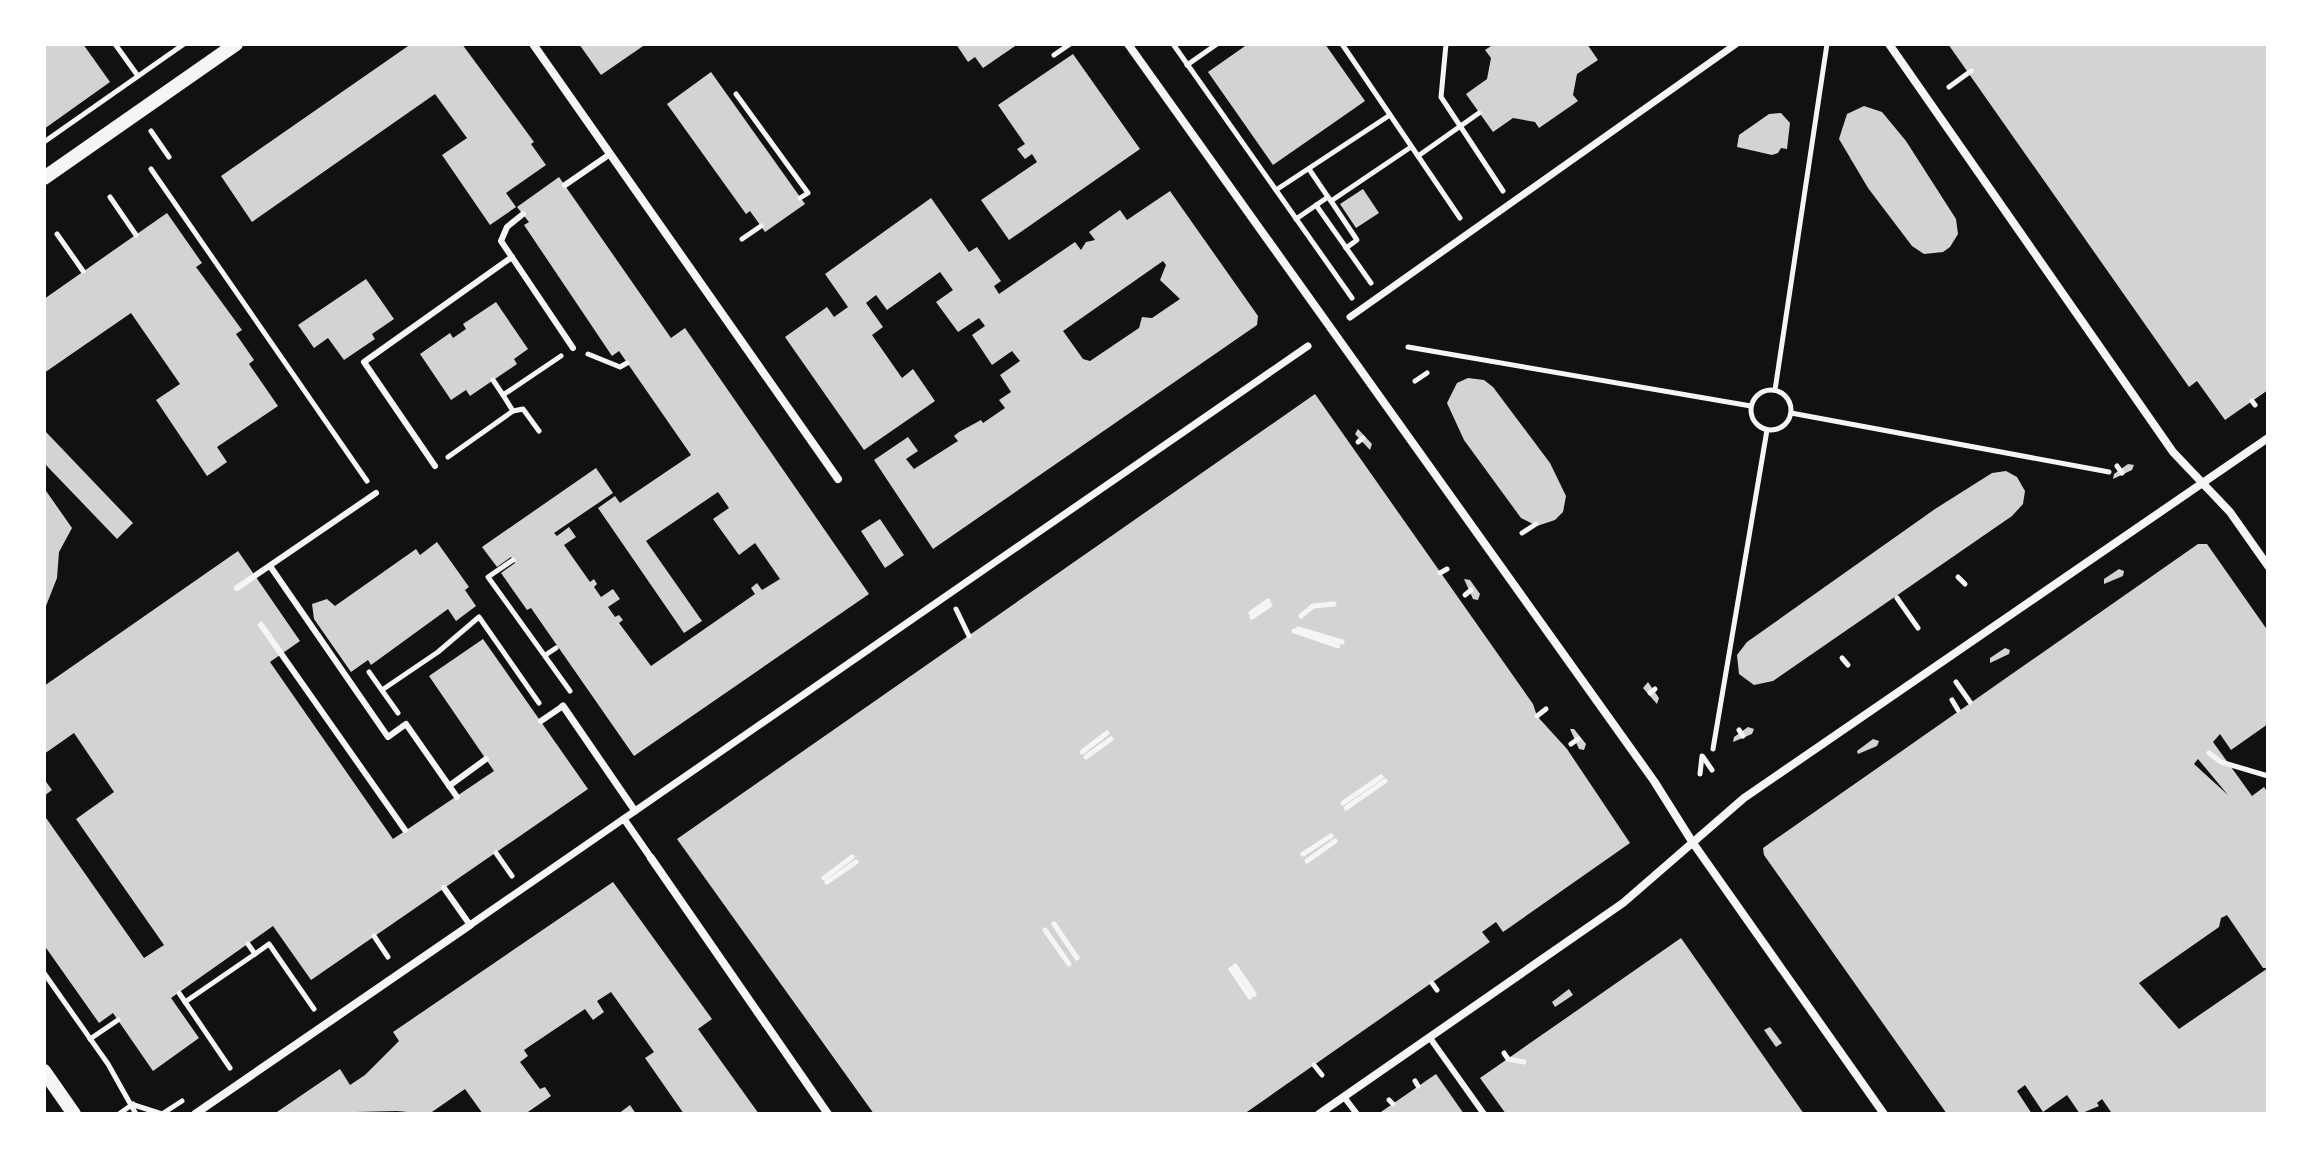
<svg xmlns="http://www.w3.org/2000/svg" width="2312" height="1158" font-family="Ubuntu,sans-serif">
  <rect width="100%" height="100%" fill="#111"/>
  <g fill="#d3d3d3" fill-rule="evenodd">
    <path d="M44 44H83L110 82 44 129Z"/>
    <path d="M411 44H462L534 142 531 144 546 165 506 193 516 207 490 225 442 155 467 138 435 94 252 222 221 176Z"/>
    <path d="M579 44H646L601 75Z"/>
    <path d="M956 44H1018L983 68 975 57 968 62Z"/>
    <path d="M1248 44H1325L1365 101 1273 165 1208 72Z"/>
    <path d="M1494 44H1587L1598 60 1577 74 1573 95 1578 101 1539 128 1535 122 1513 118 1493 132 1466 94 1487 79 1491 58 1485 50Z"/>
    <path d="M1948 44H2268V390L2225 420 2197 381 2189 387Z"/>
    <path d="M1073 54 1140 149 1009 240 981 200 1037 162 1032 154 1025 159 1017 149 1025 144 998 105Z"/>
    <path d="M711 72 805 204 765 232 750 211 746 214 667 104Z"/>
    <path d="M1864 106 1882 112 1906 141 1956 219 1958 234 1950 247 1943 252 1924 254 1912 246 1868 188 1839 139 1847 114Z"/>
    <path d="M1781 113 1790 123 1787 149 1781 148 1778 153 1772 155 1737 147 1739 135 1769 114Z"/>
    <path d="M559 177 671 338 685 328 869 594 634 756 531 608 527 610 501 573 515 563 511 557 497 567 482 547 596 468 613 493 554 533 557 536 569 527 576 537 564 545 590 582 594 579 597 584 594 587 601 597 613 589 620 599 608 607 615 617 619 615 623 620 619 623 651 666 755 594 751 588 757 583 762 590 780 579 755 543 739 555 713 519 729 508 718 492 646 541 702 621 684 633 598 508 615 496 620 503 691 455 619 351 612 356 524 225 529 222 517 207Z"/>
    <path d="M1363 189 1379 213 1356 228 1340 204Z"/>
    <path d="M1170 191 1258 316 1257 325 933 549 874 460 908 437 918 451 906 459 914 469 958 441 954 436 959 432 981 420 983 423 1005 408 999 400 1011 392 1000 375 1020 361 1012 351 992 365 972 335 985 326 979 318 958 332 936 302 953 290 940 272 887 310 876 295 866 303 883 327 872 335 902 378 913 369 935 401 864 450 785 337 827 307 834 317 848 307 825 274 931 198 969 252 977 247 1001 281 994 286 999 294 1075 242 1081 250 1086 242 1095 240 1089 232 1120 210 1127 220ZM1163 261 1166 265 1160 280 1180 299 1152 318 1142 317 1139 328 1090 361 1083 359 1063 331Z"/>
    <path d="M167 213 202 263 196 267 242 330 236 334 254 360 249 364 278 406 217 447 227 462 207 476 156 400 180 384 131 313 44 373V299Z"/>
    <path d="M366 279 394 319 372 334 375 339 344 360 328 338 314 348 298 325Z"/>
    <path d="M496 302 528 349 514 359 517 364 470 396 466 390 451 400 420 354 450 333 453 338 466 329 463 324Z"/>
    <path d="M1468 378 1484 380 1493 387 1550 463 1566 496 1563 512 1555 520 1537 526 1521 518 1464 440 1447 403 1457 383Z"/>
    <path d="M1315 394 1533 704 1537 716 1567 749 1630 843 1503 932 1496 922 1482 932 1490 942 1244 1114H874L677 839Z"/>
    <path d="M1358 429 1372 444 1370 450 1355 434Z"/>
    <path d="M46 432 133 523 117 539 44 463Z"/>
    <path d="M2128 464 2134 465 2132 470 2113 479 2114 474Z"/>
    <path d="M2006 471 2017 477 2025 491 2023 504 2012 516 1773 681 1754 685 1739 674 1737 655 1747 642 1935 509 1992 473Z"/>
    <path d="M44 488 72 528 59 552 57 578 44 611Z"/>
    <path d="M880 519 904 555 885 568 861 531Z"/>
    <path d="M437 542 469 587 465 590 476 606 456 621 448 609 371 665 368 660 351 672 314 619 312 604 327 599 335 606 416 549 420 555Z"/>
    <path d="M2198 544H2207L2268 631V724L2231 750 2220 734 2213 742 2252 796 2264 787 2268 793V1114H2107L2111 1112 2102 1099 2097 1103 2099 1106 2080 1114 2067 1095 2043 1112 2025 1085 2017 1091 2032 1114H1947L1764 855 1763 848ZM2198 759 2228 795 2194 764ZM2227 915 2263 968H2268L2179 1029 2139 983 2219 927 2221 918Z"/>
    <path d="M238 551 300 641 270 662 393 839 494 771 429 676 483 639 588 789 311 980 273 926 171 998 199 1038 153 1071 113 1013 99 1023 44 945V815L144 958 164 945 76 819 114 792 74 733 44 754V686Z"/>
    <path d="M2119 569 2124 571 2123 576 2104 584V579Z"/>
    <path d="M1464 579 1470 580 1480 594 1478 600 1473 599Z"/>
    <path d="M2005 648 2010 650 2009 654 1990 663V658Z"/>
    <path d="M1648 682 1659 698 1657 704 1643 688Z"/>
    <path d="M1748 727 1754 729 1752 734 1733 742 1734 737Z"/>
    <path d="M1570 729H1574L1586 744 1584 750 1579 749Z"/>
    <path d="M1873 739 1879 741 1877 746 1858 754 1857 751Z"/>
    <path d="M44 779 52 790 44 796Z"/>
    <path d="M613 882 712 1019 698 1029 759 1114H684L645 1058 654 1052 611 992 597 1001 604 1012 593 1020 585 1009 524 1050 528 1056 520 1062 540 1089 545 1087 551 1096 525 1114H483L465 1089 429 1114 397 1111 274 1114 340 1069 350 1085 365 1075 399 1041 393 1032Z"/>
    <path d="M1681 938 1804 1114H1506L1480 1078Z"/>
    <path d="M1569 989 1573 995 1555 1007 1552 1002Z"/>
    <path d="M1770 1027 1782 1043 1776 1047 1764 1030Z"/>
    <path d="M1436 1074 1464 1114H1378Z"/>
    <path d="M630 1105 636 1114H618Z"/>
  </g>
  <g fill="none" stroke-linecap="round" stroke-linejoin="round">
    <g stroke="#f5f5f5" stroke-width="5">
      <path d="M115 44 138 76"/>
      <path d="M1173 44 1352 298"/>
      <path d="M1342 44 1460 218"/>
      <path d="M1446 44 1441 97 1503 191"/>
      <path d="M1054 55 1070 44"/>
      <path d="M1187 65 1217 44"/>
      <path d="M1949 87 1971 71"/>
      <path d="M736 94 808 193 800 198"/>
      <path d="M151 131 169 157"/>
      <path d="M44 142 184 44"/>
      <path d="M1418 156 1479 113"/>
      <path d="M151 169 367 481"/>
      <path d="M1309 169 1328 197"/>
      <path d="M1276 190 1390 115"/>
      <path d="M110 197 136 235"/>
      <path d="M1331 201 1357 240 1346 248"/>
      <path d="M1316 205 1371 283"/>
      <path d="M1296 219 1328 197 1331 201 1411 147"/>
      <path d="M57 234 83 271"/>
      <path d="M742 239 761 226"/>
      <path d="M1408 347 1751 406"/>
      <path d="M588 354 620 367 627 363"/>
      <path d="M493 380 503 395 561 356"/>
      <path d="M1415 381 1427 373"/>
      <circle cx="1771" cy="410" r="20"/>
      <path d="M1775 390 1827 44"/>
      <path d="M2252 401 2255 405"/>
      <path d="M513 411 523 409 539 431"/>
      <path d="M1791 413 2109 472"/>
      <path d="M1358 442 1363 438"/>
      <path d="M448 457 513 411 503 395"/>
      <path d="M2117 466 2122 473"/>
      <path d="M1522 533 1536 524"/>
      <path d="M513 560 488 577 570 691"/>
      <path d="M1440 573 1447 569"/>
      <path d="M1958 577 1965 584"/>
      <path d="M1465 595 1471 590"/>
      <path d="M1897 598 1918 628"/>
      <path d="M956 609 969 636"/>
      <path d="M1251 613 1268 601"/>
      <path d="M1301 616 1313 606 1334 604"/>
      <path d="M1252 617 1270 605"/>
      <path d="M1298 629 1342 642"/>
      <path d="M1294 631 1338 646"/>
      <path d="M547 654 556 648"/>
      <path d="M1842 658 1848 665"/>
      <path d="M369 672 398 713"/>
      <path d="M1956 682 1970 702"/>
      <path d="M382 690 438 652 479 617 539 703"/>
      <path d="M1650 693 1655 689"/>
      <path d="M1952 700 1958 710"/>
      <path d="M1537 716 1546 709"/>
      <path d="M1739 730 1743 736"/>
      <path d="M1571 744 1578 739"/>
      <path d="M1713 749 1767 430"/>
      <path d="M1082 752 1107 733"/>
      <path d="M2209 753 2221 762 2268 776"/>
      <path d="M1086 757 1111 739"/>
      <path d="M1703 757 1712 770"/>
      <path d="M1700 774 1702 756"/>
      <path d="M1343 803 1381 777"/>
      <path d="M1346 808 1385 781"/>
      <path d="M496 853 512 876"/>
      <path d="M1303 854 1331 836"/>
      <path d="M1307 861 1335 841"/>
      <path d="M824 878 852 857"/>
      <path d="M827 882 856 862"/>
      <path d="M1054 924 1077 958"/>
      <path d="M1045 930 1069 964"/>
      <path d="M374 936 388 957"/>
      <path d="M248 944 255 954 269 944 314 1009"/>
      <path d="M1235 966 1254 994"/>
      <path d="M1231 969 1250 997"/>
      <path d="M44 973 108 1064 136 1114"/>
      <path d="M1432 983 1437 990"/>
      <path d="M179 993 230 1068"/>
      <path d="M185 1002 255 954"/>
      <path d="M90 1039 118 1020"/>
      <path d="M1504 1053 1508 1059 1524 1062"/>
      <path d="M1314 1065 1322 1075"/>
      <path d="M1415 1081 1418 1086"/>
      <path d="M1389 1100 1393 1104"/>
      <path d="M134 1105 162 1114 182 1101"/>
      <path d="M119 1114 133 1104"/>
    </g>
    <g stroke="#f5f5f5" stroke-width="6">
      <path d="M565 185 610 154"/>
      <path d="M523 214 507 227 501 241 573 348"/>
      <path d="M435 466 364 362 512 257"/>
      <path d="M270 566 388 737 406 724 457 797"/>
      <path d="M237 588 376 493"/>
      <path d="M261 625 405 830"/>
      <path d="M541 721 563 706"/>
      <path d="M449 786 486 759"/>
      <path d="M444 888 470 925"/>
      <path d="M1430 1038 1484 1114"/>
      <path d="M1344 1097 1357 1114"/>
    </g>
    <g stroke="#f5f5f5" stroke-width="7">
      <path d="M1350 317 1736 44"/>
      <path d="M563 706 635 811"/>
      <path d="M624 819 651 858"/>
      <path d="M470 925 1308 346"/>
    </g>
    <g stroke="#f5f5f5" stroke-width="8">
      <path d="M533 44 838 479"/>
      <path d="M1128 44 1654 781 1693 843 1884 1114"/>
      <path d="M1889 44 2173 452 2230 512 2268 566"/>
      <path d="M651 858 828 1114"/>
      <path d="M195 1114 470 925"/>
      <path d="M1319 1114 1623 903 1744 798 2268 438"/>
    </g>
    <g stroke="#f5f5f5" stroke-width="14">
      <path d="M44 178 236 44"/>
      <path d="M44 1071 74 1114"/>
    </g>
  </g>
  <rect width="2312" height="1158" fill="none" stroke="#ffffff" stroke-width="92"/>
</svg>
